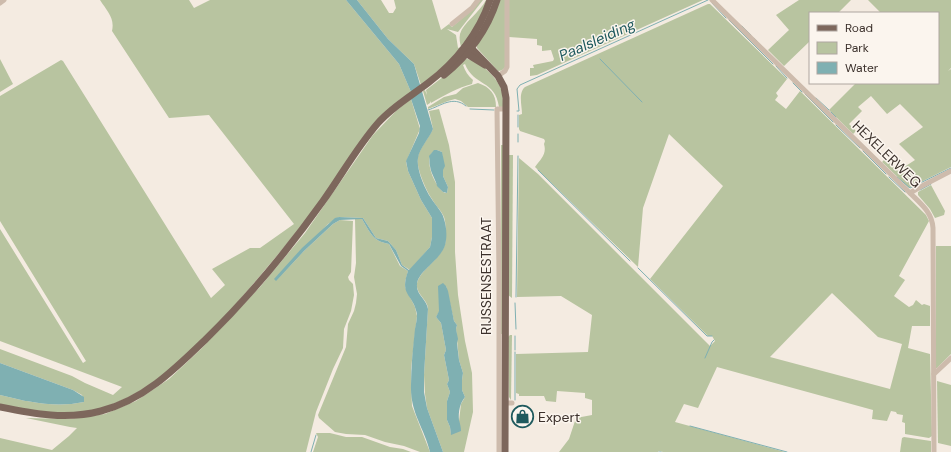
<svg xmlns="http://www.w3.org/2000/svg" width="951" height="452" font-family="'DM Sans',sans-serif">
  <rect width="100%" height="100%" fill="#f4ebe1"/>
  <g fill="#b8c4a0" fill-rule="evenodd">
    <path d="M100 0H189L194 8 210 0H346L399 64 411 92 399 100C355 158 311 216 264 271 222 321 168 386 105 407 71 418 34 411 0 404V395C28 402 55 408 84 402L82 395 73 390 0 363V349L72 376 85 383 113 395 122 387 0 341V229L83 363 86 361 0 221V96L61 60 63 61 211 298 225 285 212 269 250 248H260L294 224 209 115 169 118 112 31C115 18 107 11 100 0Z"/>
    <path d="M357 0H381L389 13H393L396 8 394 0H432L441 30 449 24 452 27 473 9 479 0H483L458 32 447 29 456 35 458 48 461 47C460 43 459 39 460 34 463 23 480 12 486 0H489C475 40 453 59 421 85L414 64 388 39Z"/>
    <path d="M498 0H505V67C503 70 501 71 498 71L477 48V44Z"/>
    <path d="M508 0H703L537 75 530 76V68H534L533 65 553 61 554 59 551 50 542 51V46L537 45V39L509 37Z"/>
    <path d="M799 0H851L838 13H810V41L784 66 768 50 789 30 776 15Z"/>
    <path d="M868 0H951V68L948 71 951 69V167L909 188 882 162 885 159 898 171 915 160 899 144 923 127 900 104 887 114 871 96 858 107 862 111 849 124 856 131 853 134 829 110 856 83H938V13H881Z"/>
    <path d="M708 4H710L787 79 776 93 778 96 775 100 786 109 800 91 926 215 929 221 899 276 905 280 894 296 909 307 913 305 916 300 922 305 924 304 930 306V326H912L908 348 930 354 932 436 929 438 905 434V423L902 422 903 415 897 414 896 412 891 411 887 421 872 419 873 410 717 367 698 408 684 404 675 422 785 452H663L659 451 658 452H559L569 439 576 418 592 415V400L585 398V393L557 391 556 402 546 401 544 396H519V394L516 393V354L588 352 592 315 561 296 517 297 519 158 538 174 710 346 715 341 712 336H708L650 279 723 186 669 134 643 208 638 267 535 167C541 159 547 154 544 144L545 141 544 139 520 131 519 129V115L522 114C522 106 518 93 525 87ZM832 293 878 337 902 344 890 389 770 357Z"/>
    <path d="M0 59 13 84 0 92Z"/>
    <path d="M466 59C479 59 499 79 502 92 503 97 503 103 503 108L499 107C495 79 474 87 465 64L463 65C465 71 468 76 473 80L472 84C459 87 443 96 431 103L430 101V103L427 105 423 91 425 90 427 95 426 90Z"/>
    <path d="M478 83C490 87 496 94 496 107H468L461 101 455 99 448 101 428 109V107L444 97 456 94 463 88Z"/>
    <path d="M411 99 420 129 406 162 408 171 421 200 432 218V237L430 247 410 270 402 265 396 250 388 241 376 238 363 218 339 217 328 224 277 280 304 251 333 224 340 220 353 221 351 272 348 277 349 280 353 284 354 295 351 311 344 329 343 348 333 369 316 412 306 452H0V438L52 450 69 436 77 428 70 427 26 418 70 419 105 414 136 401 169 379 201 349 260 287 305 233 373 135 396 111Z"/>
    <path d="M439 109 449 145 455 182V252L458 295 465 341 472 373 473 412 464 452H443L427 408 425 394 424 375 428 308C427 300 418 295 417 287 415 271 446 258 446 238 446 232 446 223 444 217 441 210 435 205 432 199 426 190 415 166 418 156 421 146 429 138 433 129L429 111ZM437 150 442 152 443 176 448 187 447 193H445C435 188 420 154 437 150ZM446 286 454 321 457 325 456 329 459 360 463 373 462 380V390L465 397 461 404 459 421 451 434 450 427 447 420V401L450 392 447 384 449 380 444 355 446 350 441 323 436 317 439 312V291Z"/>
    <path d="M501 145H504L503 334H501Z"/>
    <path d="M509 155H513L512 298 508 295Z"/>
    <path d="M931 185 945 211 944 215 935 218 930 209 918 195V192Z"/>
    <path d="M355 219H362C370 232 372 241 389 244L400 266 408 271 405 282V287L415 307 417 316 411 369V385L412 406 430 452H420L404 446 385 442 365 435 346 434 335 432 319 418 318 415 346 347 348 324 354 311 356 303 357 294 354 277 356 263Z"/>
    <path d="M936 246H951V354L937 368H936Z"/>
    <path d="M510 335H512L511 400 509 397 508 337Z"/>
    <path d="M937 381 951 385V446L938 443Z"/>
    <path d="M316 433H330L346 437H362L390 447 403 449 411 452H313L318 437Z"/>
    <path d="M904 437 931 441V452H900L902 438Z"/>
  </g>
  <g fill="#7fb0b2">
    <path d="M346 0H357L388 39 414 64 433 129C430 137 419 149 418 158 416 169 425 189 431 198 435 205 442 211 444 219 446 225 447 234 446 240 445 259 417 270 417 285 416 294 427 300 428 309L424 375V392L427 408 443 452H430C424 427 410 413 411 385 411 366 413 348 415 329 416 324 417 319 417 314 413 293 399 296 408 271L401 266 389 244C372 241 370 232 362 219L340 220 333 224 304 251 277 280 276 281 274 279 302 248 335 218 339 217 363 218 376 238 388 241 396 250 402 265 409 270 430 247 432 237V218L421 200 408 171 406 161 419 133 420 126 411 99V92L399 64Z"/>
    <path d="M434 150H437L442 152 445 166 443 170V176L448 187 447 193 443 192 437 186C436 180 431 174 430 166 429 163 430 160 429 156Z"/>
    <path d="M443 283 446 286 448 291 454 321 457 325 456 329 458 339 457 343 459 360 463 373 462 380V390L465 397C460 403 458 412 459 420 460 424 461 427 461 431L451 435 450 427 447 420V401L450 392 447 384 449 380 444 355 446 350 441 323 436 317 439 311 438 286Z"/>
    <path d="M0 363 73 390 84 397V402C55 408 28 402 0 395Z"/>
  </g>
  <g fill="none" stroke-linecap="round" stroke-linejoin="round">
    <g stroke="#7fb0b2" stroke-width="1">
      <path d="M712 3 726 18"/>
      <path d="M729 20 773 64"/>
      <path d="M742 26 751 35"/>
      <path d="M754 38 757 41"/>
      <path d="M600 59 642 102"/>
      <path d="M776 66 787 78"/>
      <path d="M793 83 802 92"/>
      <path d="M805 94 833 122"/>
      <path d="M816 98 829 110"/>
      <path d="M470 109 494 110"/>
      <path d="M428 110C441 106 453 95 466 106"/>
      <path d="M517 111H519L517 89 520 85 708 0"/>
      <path d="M831 112 836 117"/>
      <path d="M518 115V127"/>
      <path d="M836 125 860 148"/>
      <path d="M518 142V134"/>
      <path d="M863 151 886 174"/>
      <path d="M538 170 630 261"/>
      <path d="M889 177 905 192"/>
      <path d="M897 177 910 188 951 168"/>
      <path d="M920 190 931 184"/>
      <path d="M638 268 707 336H712"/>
      <path d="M516 297 518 156"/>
      <path d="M515 303 516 329"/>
      <path d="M515 350V336"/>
      <path d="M705 358 712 342 714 340"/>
      <path d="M515 400V352"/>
      <path d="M690 426 787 452"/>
      <path d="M311 452 316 435"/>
      <path d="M659 452H661"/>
    </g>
    <g stroke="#cdbbac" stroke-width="5">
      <path d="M712 0 910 193C921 204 932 212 933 228L934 452"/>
      <path d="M0 3 4 0"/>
      <path d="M452 24 472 8 478 0"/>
      <path d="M498 76 505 71 507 67V0"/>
      <path d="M910 193 920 187 951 171"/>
      <path d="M934 374 951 358"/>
      <path d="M506 403H512"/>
      <path d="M499 452V276L497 109H506"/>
    </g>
    <g stroke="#7d675c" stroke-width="7">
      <path d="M465 47 472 49 498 76 504 87 506 98 505 452"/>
      <path d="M466 49 467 54 485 65"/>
      <path d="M444 75C469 55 487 31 497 0"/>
      <path d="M0 407C34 414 67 420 101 411 144 400 175 369 206 339 249 297 288 250 323 201 341 176 357 147 378 123 392 107 411 96 428 83 456 62 479 33 490 0"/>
    </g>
  </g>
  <defs>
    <symbol id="shop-ring" viewBox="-11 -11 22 22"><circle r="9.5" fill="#fbf5ee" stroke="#1f5a5e" stroke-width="1.5"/><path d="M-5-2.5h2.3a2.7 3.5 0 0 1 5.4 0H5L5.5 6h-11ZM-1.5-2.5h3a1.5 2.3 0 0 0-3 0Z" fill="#1f5a5e"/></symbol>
  </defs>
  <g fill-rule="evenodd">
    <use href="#shop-ring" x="510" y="404" width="25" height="25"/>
  </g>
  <g text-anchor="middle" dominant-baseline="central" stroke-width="3" stroke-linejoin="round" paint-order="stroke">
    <g font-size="14" fill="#3b302b" stroke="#fbf5ee">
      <text transform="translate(887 154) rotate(44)">HEXELERWEG</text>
      <text transform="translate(486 276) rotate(-90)">RIJSSENSESTRAAT</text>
    </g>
    <g font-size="14" fill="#3b302b" stroke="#fbf5ee" text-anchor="start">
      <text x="538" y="417">Expert</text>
    </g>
    <g font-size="15" font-style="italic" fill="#1f5a5e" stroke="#fbf5ee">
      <text transform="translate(597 40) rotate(-24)">Paalsleiding</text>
    </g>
  </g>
  <rect x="809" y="12" width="130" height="72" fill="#fbf5ee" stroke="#aea6a0"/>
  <rect x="817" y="25" width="20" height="6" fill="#7d675c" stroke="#aea6a0"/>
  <text x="845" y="32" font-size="12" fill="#3b302b">Road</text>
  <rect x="817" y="42" width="20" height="12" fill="#b8c4a0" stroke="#aea6a0"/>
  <text x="845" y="52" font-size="12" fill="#3b302b">Park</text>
  <rect x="817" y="62" width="20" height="12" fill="#7fb0b2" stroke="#aea6a0"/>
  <text x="845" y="72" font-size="12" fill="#3b302b">Water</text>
</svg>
